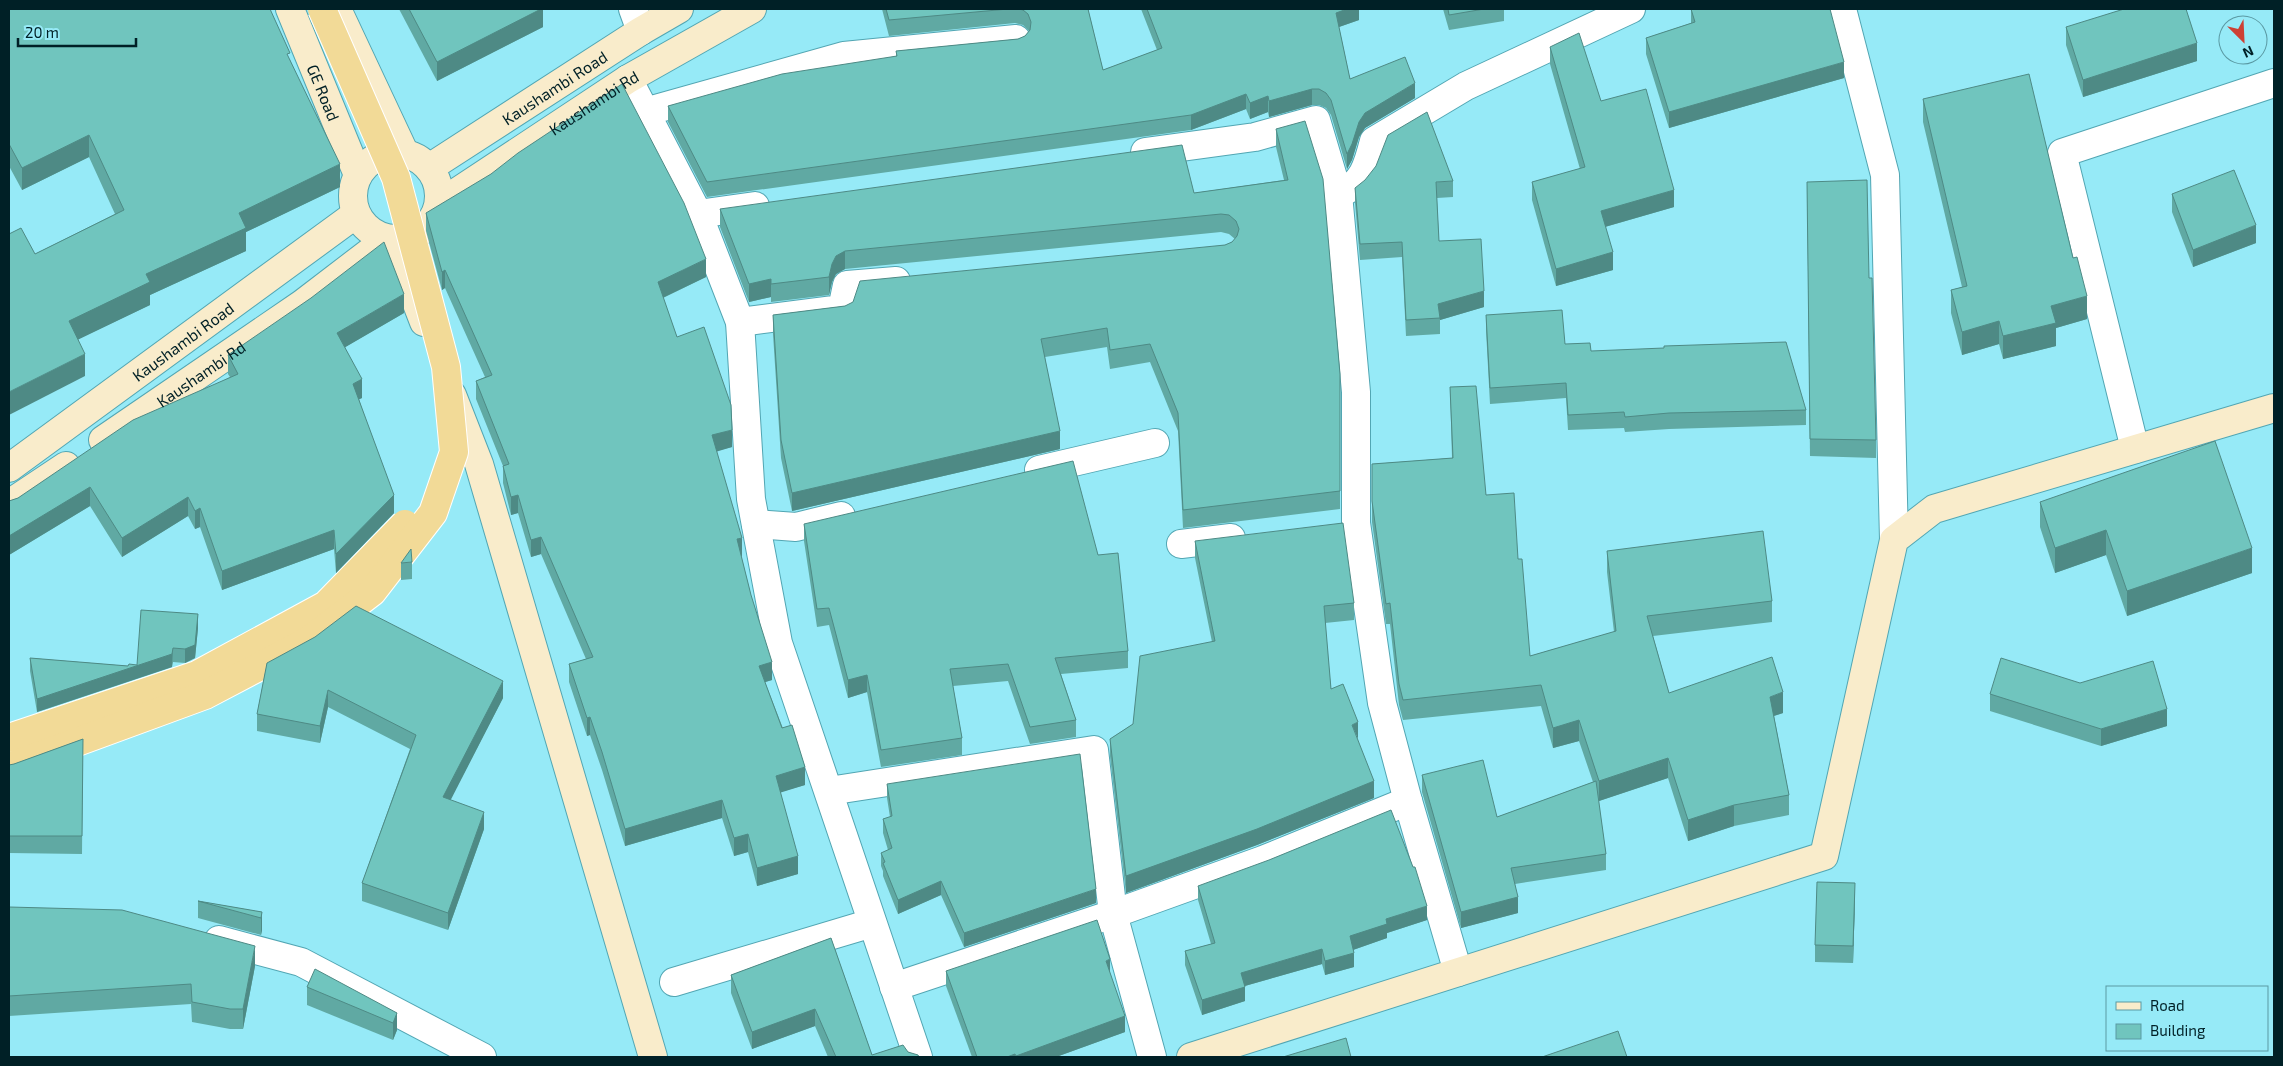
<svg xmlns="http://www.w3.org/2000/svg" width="2283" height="1066" font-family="'Exo 2',sans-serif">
  <rect width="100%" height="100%" fill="#96eaf7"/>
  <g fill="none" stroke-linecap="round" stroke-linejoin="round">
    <defs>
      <g id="street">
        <path d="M633 9 641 31"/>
        <path d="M1842 9 1885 175 1894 540"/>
        <path d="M628 79 698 214 740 322 751 499 778 643 918 1057"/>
        <path d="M645 112 844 56 1016 39"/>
        <path d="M1145 152 1255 137 1316 120 1338 194 1356 392V523L1382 703 1408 801 1458 972"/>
        <path d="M1338 194C1363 185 1368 165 1374 141L1466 86 1631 9"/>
        <path d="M698 214 755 206"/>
        <path d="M740 322 842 309 847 285 896 281"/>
        <path d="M2135 449 2062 153 2274 83"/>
        <path d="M1039 470 1155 443"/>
        <path d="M756 524 796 527 841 516"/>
        <path d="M1181 544 1231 538"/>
        <path d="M829 791 1094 750 1113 914 1152 1057"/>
        <path d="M219 940 301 962 482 1057"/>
        <path d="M674 982 872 923"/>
        <path d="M894 987 1113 914 1263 860 1408 801"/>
      </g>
      <g id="secondary">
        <path id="s1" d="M290 9 358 175"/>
        <path d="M337 9 405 154"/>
        <circle cx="396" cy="196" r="43"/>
        <path id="s2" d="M429 168 641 31 679 9"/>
        <path id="s3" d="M439 204 628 79 752 9"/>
        <path d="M392 239 424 322"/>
        <path d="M452 395 479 464 653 1057"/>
        <path id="s4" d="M103 440 302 304 387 239"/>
        <path id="s5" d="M9 468 356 214"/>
        <path d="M9 504 66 466"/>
        <path d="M1191 1057 1824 856 1894 540 1934 509 2274 408"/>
      </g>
    </defs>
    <use href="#street" stroke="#52a6b3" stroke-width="30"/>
    <use href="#secondary" stroke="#52a6b3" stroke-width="30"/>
    <use href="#street" stroke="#fff" stroke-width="28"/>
    <use href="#secondary" stroke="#f9eccb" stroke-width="28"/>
    <defs>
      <g id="primary-bridge">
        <path d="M9 738 197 675 326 605 405 524"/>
        <path d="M9 767 205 695 308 641 372 592 433 513 454 452 446 367 396 178 322 9"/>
      </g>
    </defs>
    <use href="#primary-bridge" stroke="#fff" stroke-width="30" stroke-linecap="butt"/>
    <use href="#primary-bridge" stroke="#f2da97" stroke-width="28"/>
  </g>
  <g fill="#60a9a3">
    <path d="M9 9 290 60 340 187 246 232V251L150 295V305L78 339 85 376 35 254 115 214 89 157 22 190 9 166Z"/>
    <path d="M399 9H543V27L437 81Z"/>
    <path d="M882 9H1088L1103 70 1157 50 1141 9H1359V20L1339 27 1350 79 1415 98 1365 128 1359 137 1352 160 1347 169 1331 115 1326 108 1319 105H1312L1269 117 1268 112 1250 119 1246 109 1191 130 707 197 668 122V106L896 56V51L1018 39 1025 36 1029 31 1023 25 1015 23 889 36Z"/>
    <path d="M1443 9H1504V21L1449 30Z"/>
    <path d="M1691 9 1844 78 1669 128 1646 54V38L1691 23Z"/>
    <path d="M2066 27 2197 61 2083 97 2066 45Z"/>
    <path d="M1550 47 1601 101 1674 207 1605 227 1613 270 1556 286 1532 200V182L1580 169 1550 64Z"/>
    <path d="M1923 99 2087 319 2056 328V346L2003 359 1999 344 1962 355 1951 313V290L1962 287 1923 122Z"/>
    <path d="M1276 129 1340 374V509L1183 528 1178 431 1150 362 1110 369 1107 347 1045 357 1060 449 792 511 781 458 773 334V315L845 306 1225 245 1232 242 1235 239 1229 234 1221 232 845 269 836 274 832 282 829 295 771 302V297L749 302 720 227V209L1194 193 1284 180 1276 147Z"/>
    <path d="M1453 181V197L1437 198 1439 241 1484 307 1440 320V334L1406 336 1402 257 1360 260 1355 203V188Z"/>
    <path d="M1807 182 1869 278 1876 440V458L1810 456Z"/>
    <path d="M2172 194 2256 243 2193 267 2172 212Z"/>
    <path d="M426 213 706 277 663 298 677 337 732 447 716 451 742 556H741L772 680 765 682 805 785 780 792 798 874 757 886 748 852 734 856 722 818 625 846 602 770 590 735 587 736 569 682V664L586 659 541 554 531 557 518 513 511 515 503 483V466L476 399V381L485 377 445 288 442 290 426 231Z"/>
    <path d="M404 313 345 347 362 398 359 399 394 513 336 573 334 549 222 590 200 527 195 529 188 516 122 557 90 506 9 555V501L18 498 230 377 228 374V355Z"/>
    <path d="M1486 315 1565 344 1806 410V425L1669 429 1625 432 1624 428 1568 430 1566 398 1490 404 1486 330Z"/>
    <path d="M1450 387 1486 495 1518 559 1530 656 1614 632 1607 572V551L1772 601V622L1653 636 1669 693 1783 713 1774 716 1789 795V815L1734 826 1688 841 1668 778 1599 801 1598 798 1606 854V870L1515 884 1518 913 1461 928 1422 792V775L1497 817 1593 782 1579 741 1553 748 1541 706 1403 720 1399 705 1390 624H1386L1372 522V464L1452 458Z"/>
    <path d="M2040 502 2252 573 2127 616 2106 555 2055 573 2040 527Z"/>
    <path d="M804 524 1098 555 1128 651V668L1061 674 1076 720V737L1030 744 1008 681 953 686 962 738V755L881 767 867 692 848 698 829 625 817 627 804 541Z"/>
    <path d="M1195 541 1354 603V620L1325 623 1331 689 1357 739 1374 798 1257 845 1126 893 1110 756V739L1133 724 1212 642 1195 558Z"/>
    <path d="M412 562V579L401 580V563Z"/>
    <path d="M198 628 195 658 185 663 173 662 172 667 37 712 30 671V658L128 666 137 665Z"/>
    <path d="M267 663 503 698 450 800 484 829 448 930 362 901V883L410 749 328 707 320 743 257 731V714Z"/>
    <path d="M1990 694 2167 726 2101 746 1990 711Z"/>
    <path d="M83 739 82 854 9 853V765L14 764Z"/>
    <path d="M887 784 1096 903 964 947 941 895 898 914 883 876V871L881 866V853L888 850 883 833V819L890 817 887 798Z"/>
    <path d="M1198 886 1427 920 1387 933V938L1353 950 1354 967 1325 975 1322 964 1245 986V1001L1202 1015 1185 965V951L1211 944 1198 900Z"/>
    <path d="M1855 900 1853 963 1815 962V945Z"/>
    <path d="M198 901 262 912V930L261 935 198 918Z"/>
    <path d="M9 907 255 966 243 1029H230L192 1022 191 1004 9 1016Z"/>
    <path d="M831 938 872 1055 908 1052 919 1057H828L815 1026 752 1049 731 993V975Z"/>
    <path d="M946 971 1110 974 1125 1032 1056 1057H972L946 986Z"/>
    <path d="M307 987 397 1013V1030L393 1040 307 1005Z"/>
  </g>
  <g fill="#4e8a85">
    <path d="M541 9H543V27L437 81V62Z"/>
    <path d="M1347 9H1359V20L1336 28V13Z"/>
    <path d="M2197 43V61L2083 97V80Z"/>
    <path d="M1844 62V78L1669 128V112Z"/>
    <path d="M1415 83V98L1365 128 1359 137 1352 160 1347 169V154L1359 122 1365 113Z"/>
    <path d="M1312 89V105L1269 117V101Z"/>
    <path d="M1246 94V109L1191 130V115Z"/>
    <path d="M1268 96V112L1250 119V103Z"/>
    <path d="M89 135V157L22 190V168Z"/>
    <path d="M340 164V187L246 232V251L150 295V305L69 344V321L146 274 239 213Z"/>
    <path d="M1674 190V207L1601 228V211Z"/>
    <path d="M2256 225V243L2193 267V250Z"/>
    <path d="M845 251V269L836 274 832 282 829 295V277L832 264 836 256Z"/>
    <path d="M1613 252V270L1556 286V269Z"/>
    <path d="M706 259V277L658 300V282Z"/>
    <path d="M445 270V288L442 290V272Z"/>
    <path d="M771 279V297L749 302V284Z"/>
    <path d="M1484 291V307L1440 320 1438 304Z"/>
    <path d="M404 294V313L337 352V333Z"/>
    <path d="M2087 296V319L2056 328V346L2003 359V336L2051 306Z"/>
    <path d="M1999 321V344L1962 355V332Z"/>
    <path d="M85 354V376L9 415V392Z"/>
    <path d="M362 379V398L353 402V384Z"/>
    <path d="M732 430V447L712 453V435Z"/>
    <path d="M1060 431V449L792 511V493Z"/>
    <path d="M90 487V506L9 555V536Z"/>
    <path d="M394 495V513L336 573V554Z"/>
    <path d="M518 495V513L511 515V497Z"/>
    <path d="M188 497V516L122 557V538Z"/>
    <path d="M200 508V527L195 529V511Z"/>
    <path d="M334 530V549L222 590V571Z"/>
    <path d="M2106 530V555L2055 573V548Z"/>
    <path d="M541 537V554L531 557V540Z"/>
    <path d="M742 538V556L737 557V539Z"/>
    <path d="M2252 548V573L2127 616V591Z"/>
    <path d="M198 614V628L195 658 185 663V649Z"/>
    <path d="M173 648 172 667 37 712V699L172 654Z"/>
    <path d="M772 662V680L759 684V666Z"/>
    <path d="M867 675V692L848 698V680Z"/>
    <path d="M503 681V698L443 815V797Z"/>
    <path d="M328 690V707L320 743V726Z"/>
    <path d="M1783 692V713L1770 717V697Z"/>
    <path d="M2167 709V726L2101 746V729Z"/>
    <path d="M590 717V735L587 736V718Z"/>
    <path d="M1579 720V741L1553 748V728Z"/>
    <path d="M1358 722V739L1352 725Z"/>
    <path d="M1668 758V778L1599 801V781Z"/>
    <path d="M805 767V785L776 794V776Z"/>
    <path d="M1374 781V798L1257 845 1126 893V876Z"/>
    <path d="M722 800V818L625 846V829Z"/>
    <path d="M1734 805V826L1688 841V820Z"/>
    <path d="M484 812V829L448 930V913Z"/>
    <path d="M748 834V852L734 856V838Z"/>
    <path d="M798 856V874L757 886V868Z"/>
    <path d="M941 881V895L898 914V900Z"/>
    <path d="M1855 883V900L1853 963V946Z"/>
    <path d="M1096 889V903L964 947V933Z"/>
    <path d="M1518 897V913L1461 928V912Z"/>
    <path d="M1427 906V920L1387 933V938L1350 951V936L1386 919Z"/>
    <path d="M262 912V930L261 935V918Z"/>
    <path d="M255 946V966L243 1029V1009Z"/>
    <path d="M1322 949V964L1241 987V973Z"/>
    <path d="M1354 953V967L1325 975V961Z"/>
    <path d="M1110 959V975L1106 961Z"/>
    <path d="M1245 987V1001L1202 1015V1000Z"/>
    <path d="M815 1009V1026L752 1049V1032Z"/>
    <path d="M397 1013V1030L393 1040V1023Z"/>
    <path d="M1125 1016V1032L1056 1057H1016V1056Z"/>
    <path d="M1015 1054V1057H1007Z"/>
  </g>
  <g fill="#70c5be" stroke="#4e8a85">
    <path d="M9 9H270L290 53 287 54 340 164 239 213 246 228 146 274 150 282 69 321 85 354 9 392V234L21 228 35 254 124 210 89 135 22 168 9 144Z"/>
    <path d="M409 9H541L437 62Z"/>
    <path d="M886 9H1008L889 20Z"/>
    <path d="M1019 9H1088L1103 70 1162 48 1147 9H1347L1336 13 1350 79 1405 57 1415 83 1365 113 1359 122 1352 144 1347 154 1331 100 1326 93 1319 89H1312L1269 101 1268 96 1250 103 1246 94 1191 115 707 182 668 106 782 74 897 56 896 51 1018 39 1025 36 1030 30 1031 22 1028 14 1023 10Z"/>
    <path d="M1448 9H1484L1449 15Z"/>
    <path d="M1691 9H1830L1844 62 1669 112 1646 38 1695 22Z"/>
    <path d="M2124 9H2186L2197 43 2083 80 2066 27Z"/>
    <path d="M1579 33 1601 101 1646 89 1674 190 1601 211 1613 252 1556 269 1532 182 1585 167 1550 47Z"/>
    <path d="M2029 74 2073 258 2077 257 2087 296 2051 306 2056 323 2003 336 1999 321 1962 332 1951 290 1967 286 1923 99Z"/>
    <path d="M622 84 684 203 706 259 658 282 677 337 704 327 731 405 732 430 712 435 742 538 737 539 751 595 772 662 759 666 782 728 792 725 805 767 776 776 798 856 757 868 748 834 734 838 722 800 625 829 602 752 590 717 587 718 569 664 593 657 541 537 531 540 518 495 511 497 503 466 509 464 476 381 492 375 445 270 442 272 426 213 491 174 518 153Z"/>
    <path d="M1427 112 1453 181 1436 182 1439 241 1481 239 1484 291 1438 304 1440 318 1406 320 1402 242 1360 244 1355 188 1365 180 1376 166 1388 135Z"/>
    <path d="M1305 121 1323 179 1340 374V491L1183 510 1178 413 1150 344 1110 350 1107 328 1041 339 1060 431 792 493 781 440 773 315 845 306 853 302 860 281 1225 245 1232 242 1237 236 1239 229 1236 221 1229 215 1221 214 845 251 836 256 832 264 829 277 771 284V279L749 284 720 209 1182 145 1194 193 1288 180 1276 129Z"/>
    <path d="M2234 170 2256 225 2193 250 2172 194Z"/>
    <path d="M1867 180 1869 278H1872L1876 440 1810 439 1807 182Z"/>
    <path d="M384 242 404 294 337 333 362 379 353 384 394 495 336 554 334 530 222 571 200 508 195 511 188 497 122 538 90 487 9 536V501L18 498 133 420 238 374 228 355 311 298Z"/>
    <path d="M1562 310 1565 344 1590 343 1591 351 1664 348V346L1786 342 1806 410 1669 413 1625 417 1624 412 1568 415 1566 383 1490 388 1486 315Z"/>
    <path d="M1476 386 1486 495 1514 493 1518 559H1522L1530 656 1616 631 1607 551 1763 531 1772 601 1647 616 1669 693 1772 657 1783 692 1770 697 1789 795 1734 805 1688 820 1668 758 1599 781 1579 720 1553 728 1541 685 1403 700 1399 684 1390 603 1386 604 1372 501V464L1453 458 1450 387Z"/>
    <path d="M2215 441 2252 548 2127 591 2106 530 2055 548 2040 502Z"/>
    <path d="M1073 461 1098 555 1118 553 1128 651 1055 658 1076 720 1030 727 1008 664 950 669 962 738 881 750 867 675 848 680 829 608 817 609 804 524Z"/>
    <path d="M1343 523 1354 603 1324 606 1331 689 1343 684 1358 722 1352 725 1374 781 1257 829 1126 876 1110 739 1133 724 1140 656 1215 641 1195 541Z"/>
    <path d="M411 549 412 562 401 563Z"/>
    <path d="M356 606 503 681 443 797 484 812 448 913 362 883 416 735 328 690 320 726 257 714 267 663 315 637Z"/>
    <path d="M141 610 198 614 195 645 185 649 173 648 172 654 37 699 30 658 128 666 129 664 137 665Z"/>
    <path d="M2001 658 2080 683 2153 661 2167 709 2101 729 1990 694Z"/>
    <path d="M83 739 82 836H9V765L14 764Z"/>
    <path d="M1080 754 1096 889 964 933 941 881 898 900 883 863 885 862 881 853 892 848 883 819 892 816 887 784Z"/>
    <path d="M1483 760 1497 817 1596 781 1606 854 1511 868 1518 897 1461 912 1422 775Z"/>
    <path d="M1391 810 1413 867H1415L1427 906 1386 919 1387 924 1350 936 1354 953 1325 961 1322 949 1241 973 1245 987 1202 1000 1185 951 1215 943 1198 886 1269 860Z"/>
    <path d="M1817 882 1855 883 1853 946 1815 945Z"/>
    <path d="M198 901 262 912 261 918Z"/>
    <path d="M9 907 122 910 255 946 243 1009H230L192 1002 191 984 9 996Z"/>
    <path d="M1097 920 1110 959 1106 961 1125 1016 1016 1056 1015 1054 1007 1057H977L946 971Z"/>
    <path d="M831 938 872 1055 903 1045 908 1052 918 1055 919 1057H836L815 1009 752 1032 731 975Z"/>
    <path d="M315 969 397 1013 393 1023 307 987Z"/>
    <path d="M1618 1031 1627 1057H1542Z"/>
    <path d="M1346 1038 1351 1057H1283Z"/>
  </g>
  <g text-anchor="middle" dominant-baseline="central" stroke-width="5" stroke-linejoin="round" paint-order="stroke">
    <g font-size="16" fill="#002026" stroke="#96eaf7">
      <text stroke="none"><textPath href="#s2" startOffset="149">Kaushambi Road</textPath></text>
      <text stroke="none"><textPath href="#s1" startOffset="90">GE Road</textPath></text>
      <text stroke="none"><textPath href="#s3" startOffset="185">Kaushambi Rd</textPath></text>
      <text stroke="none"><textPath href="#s5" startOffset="215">Kaushambi Road</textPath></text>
      <text stroke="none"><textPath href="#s4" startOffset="118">Kaushambi Rd</textPath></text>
    </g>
  </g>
  <rect width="2283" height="1066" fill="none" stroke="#002026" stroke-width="20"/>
  <rect x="2106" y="986" width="162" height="65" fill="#96eaf7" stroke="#5a99a3"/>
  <rect x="2116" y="1002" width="25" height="8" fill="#f9eccb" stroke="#5a99a3"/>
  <text x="2150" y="1011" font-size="15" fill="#002026">Road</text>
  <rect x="2116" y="1024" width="25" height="15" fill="#70c5be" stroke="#5a99a3"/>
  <text x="2150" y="1036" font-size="15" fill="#002026">Building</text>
  <g transform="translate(2243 40) rotate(156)"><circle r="24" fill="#96eaf7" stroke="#5a99a3"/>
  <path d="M0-4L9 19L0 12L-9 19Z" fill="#cd4034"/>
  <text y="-8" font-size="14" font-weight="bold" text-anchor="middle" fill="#002026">N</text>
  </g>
  <path d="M18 38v8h118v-8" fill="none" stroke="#002026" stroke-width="2.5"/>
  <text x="25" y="38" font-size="15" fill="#002026" stroke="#96eaf7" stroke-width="4" paint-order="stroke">20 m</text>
</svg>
